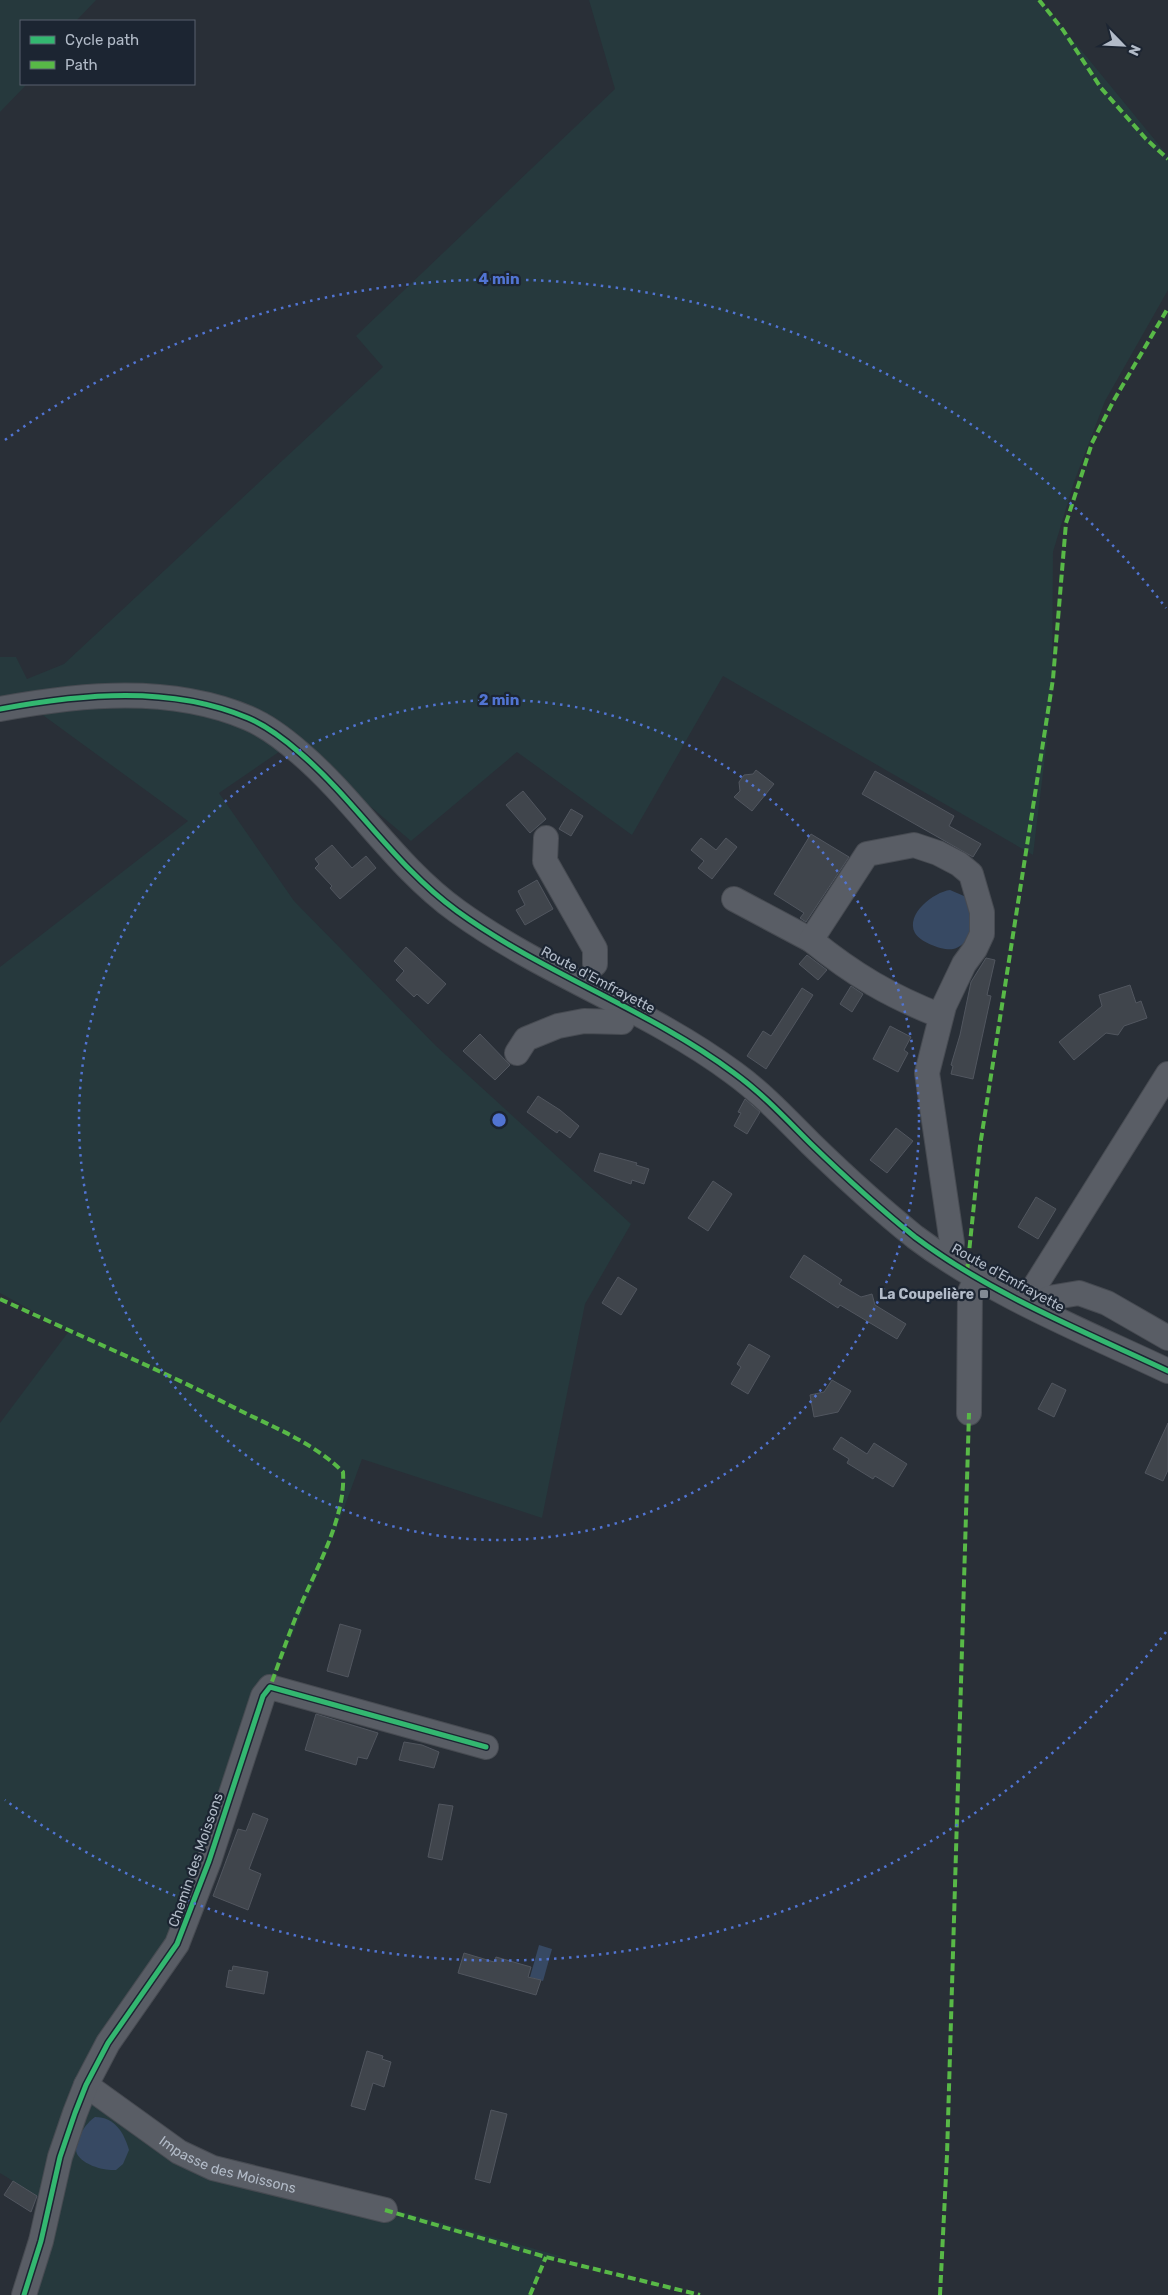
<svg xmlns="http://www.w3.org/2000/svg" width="1168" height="2295" font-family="Rubik,sans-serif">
  <rect width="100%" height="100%" fill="#292f37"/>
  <g fill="#26393d">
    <path d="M0 0H96L76 21H21V84L26 85 0 112Z"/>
    <path d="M589 0H1040L1168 156V290L1105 401 1074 482 1053 552 1052 699 1033 855 723 676 632 835 517 752 411 841 304 750 292 743 219 793 294 901 436 1046 631 1224 585 1304 542 1518 362 1459 332 1541 272 1683 213 1866 96 2085 189 2152 563 2257H546L530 2295H19L45 2201 0 2173V1423L69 1331 0 1293V967L188 821 40 713 0 703V657H16L27 679 64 664 383 367 356 336 615 89Z"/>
  </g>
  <g fill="#374963">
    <path d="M950 890 964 896 974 913 969 938C965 942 959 948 953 949 943 951 920 942 915 933 905 914 934 892 950 890Z"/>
    <path d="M539 1945 552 1949 543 1981 530 1977Z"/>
    <path d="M95 2117C115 2117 124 2133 129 2150L123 2164 116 2170C104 2171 83 2165 77 2154 72 2142 86 2123 95 2117Z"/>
  </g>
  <g fill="#40454c" stroke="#51565f">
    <path d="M756 770 774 784 752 811 734 797 740 791 739 782 744 775 753 774Z"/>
    <path d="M875 771 954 816 949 826 981 844 973 857 862 794Z"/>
    <path d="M523 791 546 819 530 833 506 805Z"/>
    <path d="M571 809 583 816 571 836 559 829Z"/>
    <path d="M811 834 849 857 806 922 800 918 804 913 774 894Z"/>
    <path d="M701 838 716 850 726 838 737 847 712 879 698 868 704 861 691 850Z"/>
    <path d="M332 845 352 868 366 856 376 868 340 899 330 888 332 886 315 868 319 864 315 859Z"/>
    <path d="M537 880 553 909 525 925 516 910 525 905 518 891Z"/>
    <path d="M406 947 446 984 428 1004 417 994 414 997 396 980 404 971 394 961Z"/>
    <path d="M807 955 827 970 818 980 799 964Z"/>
    <path d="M986 958 995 960 987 995 991 996 973 1079 951 1074 953 1066 951 1065 960 1035 971 982Z"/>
    <path d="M1130 985 1136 1003 1141 1001 1147 1018 1124 1026 1118 1035 1106 1033 1074 1060 1059 1042 1102 1006 1099 995Z"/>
    <path d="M851 986 863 994 852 1012 840 1004Z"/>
    <path d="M802 988 813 995 766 1069 747 1056 763 1031 771 1036Z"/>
    <path d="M890 1026 911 1037 904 1050 908 1053 898 1072 873 1059Z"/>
    <path d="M480 1034 510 1065 495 1080 463 1051Z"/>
    <path d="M538 1096 560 1110 579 1126 570 1138 559 1130 557 1133 527 1112Z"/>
    <path d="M745 1099 760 1112 747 1134 734 1126 741 1113 738 1112Z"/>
    <path d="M896 1128 913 1141 887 1173 870 1160Z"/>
    <path d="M600 1153 637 1163 636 1165 649 1169 644 1184 632 1180 631 1184 594 1171Z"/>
    <path d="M713 1181 732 1194 708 1231 688 1218Z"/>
    <path d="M1036 1197 1056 1209 1038 1239 1018 1227Z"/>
    <path d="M804 1255 842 1280 839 1284 861 1297 872 1294 875 1305 906 1324 897 1339 840 1305 838 1308 790 1277Z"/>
    <path d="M618 1277 637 1289 621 1315 602 1303Z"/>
    <path d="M749 1344 770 1356 748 1394 731 1384 741 1367 737 1364Z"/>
    <path d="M832 1380 851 1391 838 1412 814 1417 810 1395 824 1392Z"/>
    <path d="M1052 1383 1066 1390 1054 1417 1038 1409Z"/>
    <path d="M1168 1423V1470L1163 1481 1145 1473Z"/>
    <path d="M841 1437 867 1454 874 1443 907 1464 893 1487 875 1476 873 1479 847 1463 849 1459 833 1449Z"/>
    <path d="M340 1624 361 1630 348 1677 327 1671Z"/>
    <path d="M316 1714 378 1733 367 1759 358 1757 356 1765 305 1750Z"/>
    <path d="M404 1742 422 1745 439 1752 434 1768 399 1760Z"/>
    <path d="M439 1804 453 1806 442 1860 428 1857Z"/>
    <path d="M253 1813 268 1819 249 1869 261 1874 248 1910 213 1896 238 1829 246 1831Z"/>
    <path d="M464 1953 494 1962 496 1957 531 1967 528 1977 541 1980 536 1995 458 1973Z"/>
    <path d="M233 1966 268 1972 264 1994 226 1987 229 1970 232 1971Z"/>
    <path d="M367 2051 383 2056 382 2059 391 2062 384 2087 373 2083 365 2110 351 2106Z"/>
    <path d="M491 2110 507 2114 490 2183 475 2179Z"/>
    <path d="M13 2181 37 2196 31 2212 4 2195Z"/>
  </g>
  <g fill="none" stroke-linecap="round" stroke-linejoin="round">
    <defs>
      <g id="minor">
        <path d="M0 709C81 694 170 685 248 718 267 726 284 739 300 753 356 801 396 867 457 911 544 974 648 1009 734 1073 763 1094 786 1119 811 1144 844 1176 879 1208 915 1237 991 1294 1083 1331 1168 1371"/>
        <path d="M546 838 545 861 595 949V964"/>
        <path d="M734 899 811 940"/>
        <path d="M941 1016C890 996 854 975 811 940L867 854 914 845 938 853 959 864 971 874 982 912V934L975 949 964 964 944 1006 927 1073 952 1243 947 1258"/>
        <path d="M517 1053 526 1039 558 1026 584 1021 622 1022"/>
        <path d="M1025 1302 1168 1074"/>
        <path d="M1043 1311 1049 1298 1079 1293 1107 1303 1168 1338"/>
        <path d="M969 1413 970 1292 977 1277"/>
        <path id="s1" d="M86 2085 179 2152 213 2168 385 2210"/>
        <path d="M24 2295 41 2241 60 2157 75 2113 86 2085 108 2043 177 1944 209 1861 263 1696 270 1687 486 1747"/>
      </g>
    </defs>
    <use href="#minor" stroke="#474b52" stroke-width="26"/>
    <use href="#minor" stroke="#595d65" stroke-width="24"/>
    <g stroke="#58b947" stroke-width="4" stroke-dasharray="8 4" stroke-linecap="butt">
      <path d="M1039 0 1063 30 1101 88 1146 139 1168 159"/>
      <path d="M967 1272 980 1146 1053 679 1066 523 1092 443 1114 400 1168 308"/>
      <path d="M0 1299C80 1336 161 1370 239 1410 275 1428 314 1443 343 1472 346 1517 317 1567 300 1607 289 1633 280 1660 270 1687"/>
      <path d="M385 2210 546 2257 700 2295"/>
      <path d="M530 2295 546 2257"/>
      <path d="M940 2295 947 2155 969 1413"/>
    </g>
    <defs>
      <g id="cycleway">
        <path d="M0 709C81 694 170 685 248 718 267 726 284 739 300 753 356 801 396 867 457 911 544 974 648 1009 734 1073 763 1094 786 1119 811 1144 844 1176 879 1208 915 1237 991 1294 1083 1331 1168 1371"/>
        <path d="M24 2295 41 2241 60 2157 75 2113 86 2085 108 2043 177 1944 209 1861 263 1696 270 1687 486 1747"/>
      </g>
    </defs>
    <use href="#cycleway" stroke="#1c2532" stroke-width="8"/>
    <use href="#cycleway" stroke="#33b770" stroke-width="5"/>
  </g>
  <g fill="none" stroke="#5174d2" stroke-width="2.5" stroke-dasharray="2.5 5">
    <circle cx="499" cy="1120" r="420"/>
    <path d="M1166 1632A841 841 0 0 1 5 1800M5 440A841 841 0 0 1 1166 608"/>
  </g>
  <rect fill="#828a95" stroke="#1c2532" stroke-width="2" x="979" y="1289" width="10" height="10" rx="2.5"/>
  <g text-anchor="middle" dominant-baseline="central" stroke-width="4.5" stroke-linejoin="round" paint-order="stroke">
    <g font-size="14" fill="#b2bbc8" stroke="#1c2532">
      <text transform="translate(598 980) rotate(28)">Route d'Emfrayette</text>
      <text transform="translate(1008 1278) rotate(29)">Route d'Emfrayette</text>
      <text transform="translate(196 1860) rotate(-71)">Chemin des Moissons</text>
      <text stroke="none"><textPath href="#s1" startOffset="165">Impasse des Moissons</textPath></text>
    </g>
    <g font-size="14" font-weight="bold" fill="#b2bbc8" stroke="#1c2532" text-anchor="end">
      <text x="974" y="1294">La Coupelière</text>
    </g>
  </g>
  <circle cx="499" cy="1120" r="8" fill="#5174d2" stroke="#1c2532" stroke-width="2.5"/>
  <g font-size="15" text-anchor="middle" font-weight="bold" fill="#5174d2" stroke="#1c2532" stroke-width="4.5" stroke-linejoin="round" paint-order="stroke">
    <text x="499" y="284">4 min</text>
    <text x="499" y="705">2 min</text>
  </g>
  <rect x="20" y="20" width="175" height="65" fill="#1c2532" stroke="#58616e"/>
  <rect x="30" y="36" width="25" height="8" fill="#33b770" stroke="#58616e"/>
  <text x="65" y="45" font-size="15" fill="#b2bbc8">Cycle path</text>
  <rect x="30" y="61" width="25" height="8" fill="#58b947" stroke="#58616e"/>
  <text x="65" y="70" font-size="15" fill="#b2bbc8">Path</text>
  <g transform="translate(1123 45) rotate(114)" stroke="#1c2532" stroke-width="4" paint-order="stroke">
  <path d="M0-4L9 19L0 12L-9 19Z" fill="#b2bbc8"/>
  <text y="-8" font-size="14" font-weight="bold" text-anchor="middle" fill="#b2bbc8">N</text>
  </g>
</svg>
